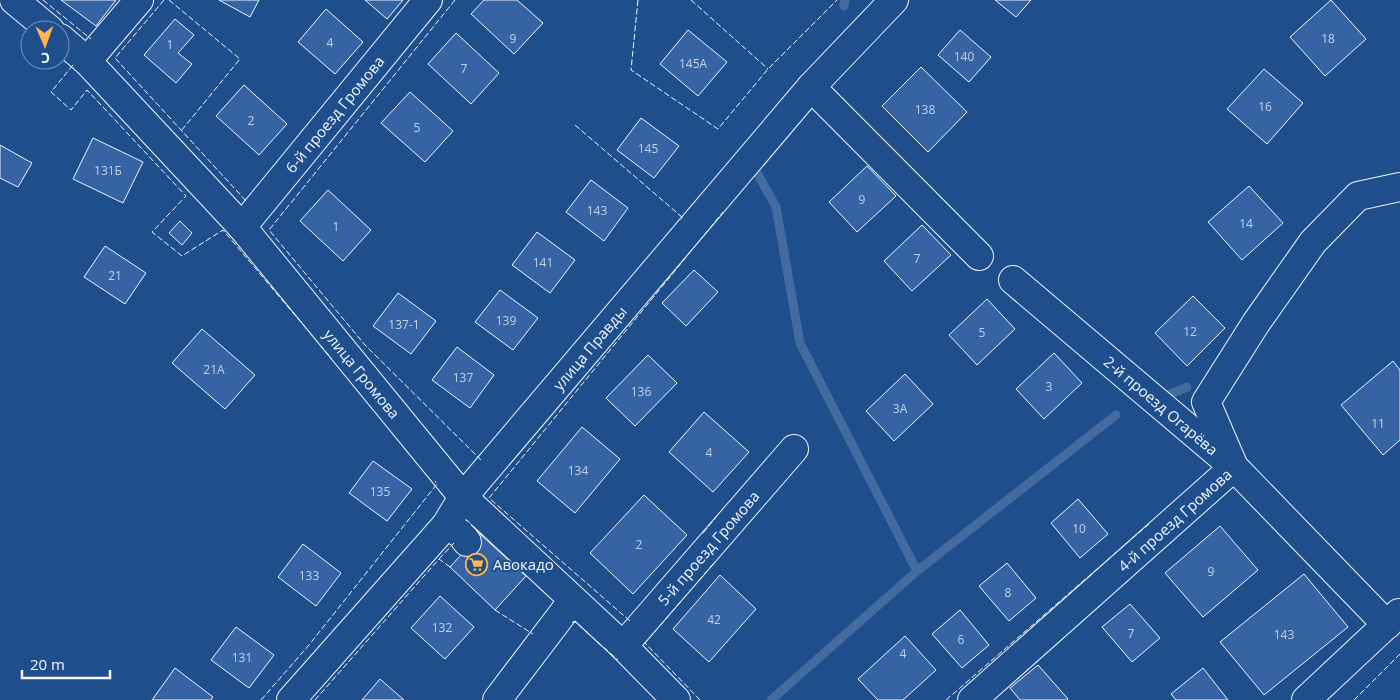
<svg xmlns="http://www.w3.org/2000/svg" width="1400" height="700" font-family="'Open Sans',sans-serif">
  <rect width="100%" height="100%" fill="#1f4e8c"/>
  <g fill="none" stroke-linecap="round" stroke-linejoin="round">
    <g stroke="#446ba0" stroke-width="9">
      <path d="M844 6 845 0"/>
      <path d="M751 162 776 207 800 343 917 571"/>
      <path d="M1163 397 1187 387"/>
      <path d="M771 700 917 571 1116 415"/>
    </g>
  </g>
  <g fill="#3563a3" stroke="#f2f6ff">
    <path d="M61 0H116L96 26Z"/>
    <path d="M219 0H259L250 17Z"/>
    <path d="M365 0H403L387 19Z"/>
    <path d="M484 0H517L543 23 514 54 471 14Z"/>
    <path d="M995 0H1031L1016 17Z"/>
    <path d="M1331 0 1366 39 1325 76 1290 37Z"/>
    <path d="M326 9 363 42 335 74 298 42Z"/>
    <path d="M175 19 194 35 178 53 192 64 176 83 144 55Z"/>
    <path d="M688 30 727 62 698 96 660 64Z"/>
    <path d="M960 30 991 57 969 82 938 55Z"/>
    <path d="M456 33 499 73 471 104 428 64Z"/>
    <path d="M921 67 967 112 928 152 882 106Z"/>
    <path d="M1264 69 1303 103 1267 144 1227 109Z"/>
    <path d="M244 85 287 124 259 155 216 116Z"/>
    <path d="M410 92 453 131 425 162 381 123Z"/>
    <path d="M641 118 679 146 654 178 617 150Z"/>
    <path d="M93 138 143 162 123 203 73 179Z"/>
    <path d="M0 145 32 163 18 187 0 178Z"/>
    <path d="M867 166 896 196 857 232 829 202Z"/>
    <path d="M591 180 628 208 604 241 566 212Z"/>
    <path d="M1249 186 1283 223 1242 260 1208 222Z"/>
    <path d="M328 190 371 230 343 261 300 221Z"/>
    <path d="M180 221 192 233 182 245 169 233Z"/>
    <path d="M922 225 951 255 912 291 884 261Z"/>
    <path d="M537 232 575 260 550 293 512 265Z"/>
    <path d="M105 246 146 273 125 304 84 277Z"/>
    <path d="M694 270 718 292 686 326 662 303Z"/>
    <path d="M500 290 538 318 513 350 475 322Z"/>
    <path d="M398 293 436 321 411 354 373 326Z"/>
    <path d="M1193 296 1225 328 1187 366 1155 333Z"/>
    <path d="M987 299 1015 329 977 365 949 335Z"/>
    <path d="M202 329 255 375 225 409 172 363Z"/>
    <path d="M457 347 494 375 470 408 432 380Z"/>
    <path d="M1054 353 1082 383 1044 419 1016 389Z"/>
    <path d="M648 355 677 383 635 426 606 398Z"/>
    <path d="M1393 361 1400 370V440L1383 455 1341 405Z"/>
    <path d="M905 374 933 404 894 441 866 411Z"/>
    <path d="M704 412 749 452 713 492 669 452Z"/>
    <path d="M582 427 620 459 575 513 537 481Z"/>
    <path d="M373 461 412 489 387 521 349 493Z"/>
    <path d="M644 495 687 535 633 594 590 553Z"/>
    <path d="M1078 499 1108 534 1080 558 1051 523Z"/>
    <path d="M1220 526 1258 570 1203 617 1165 573Z"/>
    <path d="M480 534 526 576 495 610 450 567Z"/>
    <path d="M303 544 341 573 316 606 278 577Z"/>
    <path d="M1007 563 1036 598 1009 621 979 586Z"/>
    <path d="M1304 574 1348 627 1264 695 1220 642Z"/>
    <path d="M720 575 756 609 709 662 673 629Z"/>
    <path d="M440 596 474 627 445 659 411 628Z"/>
    <path d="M1130 604 1160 638 1132 662 1102 627Z"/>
    <path d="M960 610 989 645 962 668 932 634Z"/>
    <path d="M236 627 274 655 249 688 211 660Z"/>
    <path d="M905 636 936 670 903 700H878L858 679Z"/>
    <path d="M1038 665 1068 699 1067 700H1020L1010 688Z"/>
    <path d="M175 668 213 697 211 700H152Z"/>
    <path d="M1203 668 1228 700H1176L1171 694Z"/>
    <path d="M380 679 404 700H362Z"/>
  </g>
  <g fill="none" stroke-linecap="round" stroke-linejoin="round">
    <defs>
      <g id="minor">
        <path d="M14 0 50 30"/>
        <path id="s1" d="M60 38 87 61 242 227 463 497 623 646 676 700"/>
        <path d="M87 61 139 0"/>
        <path d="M811 87 979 256"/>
        <path id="s2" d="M242 227 428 0"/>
        <path id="s3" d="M1013 280 1234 467 1387 625"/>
        <path d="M446 525 461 534 467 542"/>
        <path id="s4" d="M623 646 794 449"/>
        <path id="s5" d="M291 700 446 525 463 497 811 87 894 0"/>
        <path d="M497 700 573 600"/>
        <path id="s6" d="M972 700 1234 467 1206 402 1256 323 1313 242 1358 196 1400 187"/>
        <path d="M1306 700 1399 613"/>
      </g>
    </defs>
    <use href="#minor" stroke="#f2f6ff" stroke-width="30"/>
    <use href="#minor" stroke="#1f4e8c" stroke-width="28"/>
    <g stroke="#f2f6ff" stroke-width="1" stroke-dasharray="6 2.5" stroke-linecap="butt">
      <path d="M43 0 91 39"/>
      <path d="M164 0 115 58 247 202"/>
      <path d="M169 0 240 59 181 131"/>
      <path d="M455 0 269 230 365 345 481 460"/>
      <path d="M638 0 631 70 718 129 768 69 837 0"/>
      <path d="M691 0 768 69"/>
      <path d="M73 65 51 92 71 110 87 90 186 196 152 232 182 256 223 230 332 359"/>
      <path d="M575 125 683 218 681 220"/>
      <path d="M471 525 482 535"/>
      <path d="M703 533 717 516"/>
      <path d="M439 559 454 543"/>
      <path d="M495 610 533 634"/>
      <path d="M630 621 489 498 723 212"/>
      <path d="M572 623 574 621 618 660"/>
      <path d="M261 700 309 645 437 484 435 481"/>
      <path d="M315 700 439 559 450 567"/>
      <path d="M700 700 645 643 714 563"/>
      <path d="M946 700 1149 524"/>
      <path d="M1354 700 1400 654"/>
    </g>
  </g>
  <defs>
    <symbol id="supermarket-ring" viewBox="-11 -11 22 22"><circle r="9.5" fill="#1f4e8c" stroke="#ffb74d" stroke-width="1.5"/><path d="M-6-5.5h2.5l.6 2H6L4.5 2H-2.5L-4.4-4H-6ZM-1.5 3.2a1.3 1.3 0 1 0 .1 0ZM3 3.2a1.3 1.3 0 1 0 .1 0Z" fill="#ffb74d"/></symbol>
  </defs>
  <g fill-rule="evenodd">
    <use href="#supermarket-ring" x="464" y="552" width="25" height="25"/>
  </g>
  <g text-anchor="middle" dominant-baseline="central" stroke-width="4" stroke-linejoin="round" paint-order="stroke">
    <g font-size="12" fill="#c3d1e8">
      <text x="513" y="38">9</text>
      <text x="1328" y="38">18</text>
      <text x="330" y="42">4</text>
      <text x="170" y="44">1</text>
      <text x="964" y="56">140</text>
      <text x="693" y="63">145А</text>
      <text x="464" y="68">7</text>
      <text x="1265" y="106">16</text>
      <text x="925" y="109">138</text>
      <text x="251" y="120">2</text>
      <text x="417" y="127">5</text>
      <text x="648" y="148">145</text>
      <text x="108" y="170">131Б</text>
      <text x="862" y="199">9</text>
      <text x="597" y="210">143</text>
      <text x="1246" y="223">14</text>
      <text x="336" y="226">1</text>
      <text x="917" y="258">7</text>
      <text x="543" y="262">141</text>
      <text x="115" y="275">21</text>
      <text x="506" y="320">139</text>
      <text x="404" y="324">137-1</text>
      <text x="1190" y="331">12</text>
      <text x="982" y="332">5</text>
      <text x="214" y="369">21А</text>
      <text x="463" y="377">137</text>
      <text x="1049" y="386">3</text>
      <text x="641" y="391">136</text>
      <text x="900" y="408">3А</text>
      <text x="1378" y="423">11</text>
      <text x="709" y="452">4</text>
      <text x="578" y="470">134</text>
      <text x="380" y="491">135</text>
      <text x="1079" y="528">10</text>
      <text x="639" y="544">2</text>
      <text x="1211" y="571">9</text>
      <text x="309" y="575">133</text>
      <text x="1008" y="592">8</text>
      <text x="714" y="619">42</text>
      <text x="442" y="627">132</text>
      <text x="1131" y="633">7</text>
      <text x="1284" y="634">143</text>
      <text x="961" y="639">6</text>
      <text x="903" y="653">4</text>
      <text x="242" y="657">131</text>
    </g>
    <g font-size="15" fill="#f2f6ff" stroke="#1f4e8c">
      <text stroke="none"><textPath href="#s2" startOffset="146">6-й проезд Громова</textPath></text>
      <text stroke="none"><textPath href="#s5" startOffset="462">улица Правды</textPath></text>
      <text stroke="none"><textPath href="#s1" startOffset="452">улица Громова</textPath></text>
      <text stroke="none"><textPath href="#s3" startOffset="194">2-й проезд Огарёва</textPath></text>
      <text stroke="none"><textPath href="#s6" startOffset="271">4-й проезд Громова</textPath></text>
      <text stroke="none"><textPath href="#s4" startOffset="130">5-й проезд Громова</textPath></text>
    </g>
    <g font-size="15" fill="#f2f6ff" stroke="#1f4e8c" text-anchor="start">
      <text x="493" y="564">Авокадо</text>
    </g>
  </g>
  <g transform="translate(45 45) rotate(178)"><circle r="24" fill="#1f4e8c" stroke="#7391ba"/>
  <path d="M0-4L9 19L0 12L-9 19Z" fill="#ffb74d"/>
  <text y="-8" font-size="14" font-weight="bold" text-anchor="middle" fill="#f2f6ff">С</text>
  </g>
  <path d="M22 670v8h88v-8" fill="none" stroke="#f2f6ff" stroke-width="2.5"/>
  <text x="30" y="670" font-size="15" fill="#f2f6ff" stroke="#1f4e8c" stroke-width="4" paint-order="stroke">20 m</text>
</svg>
